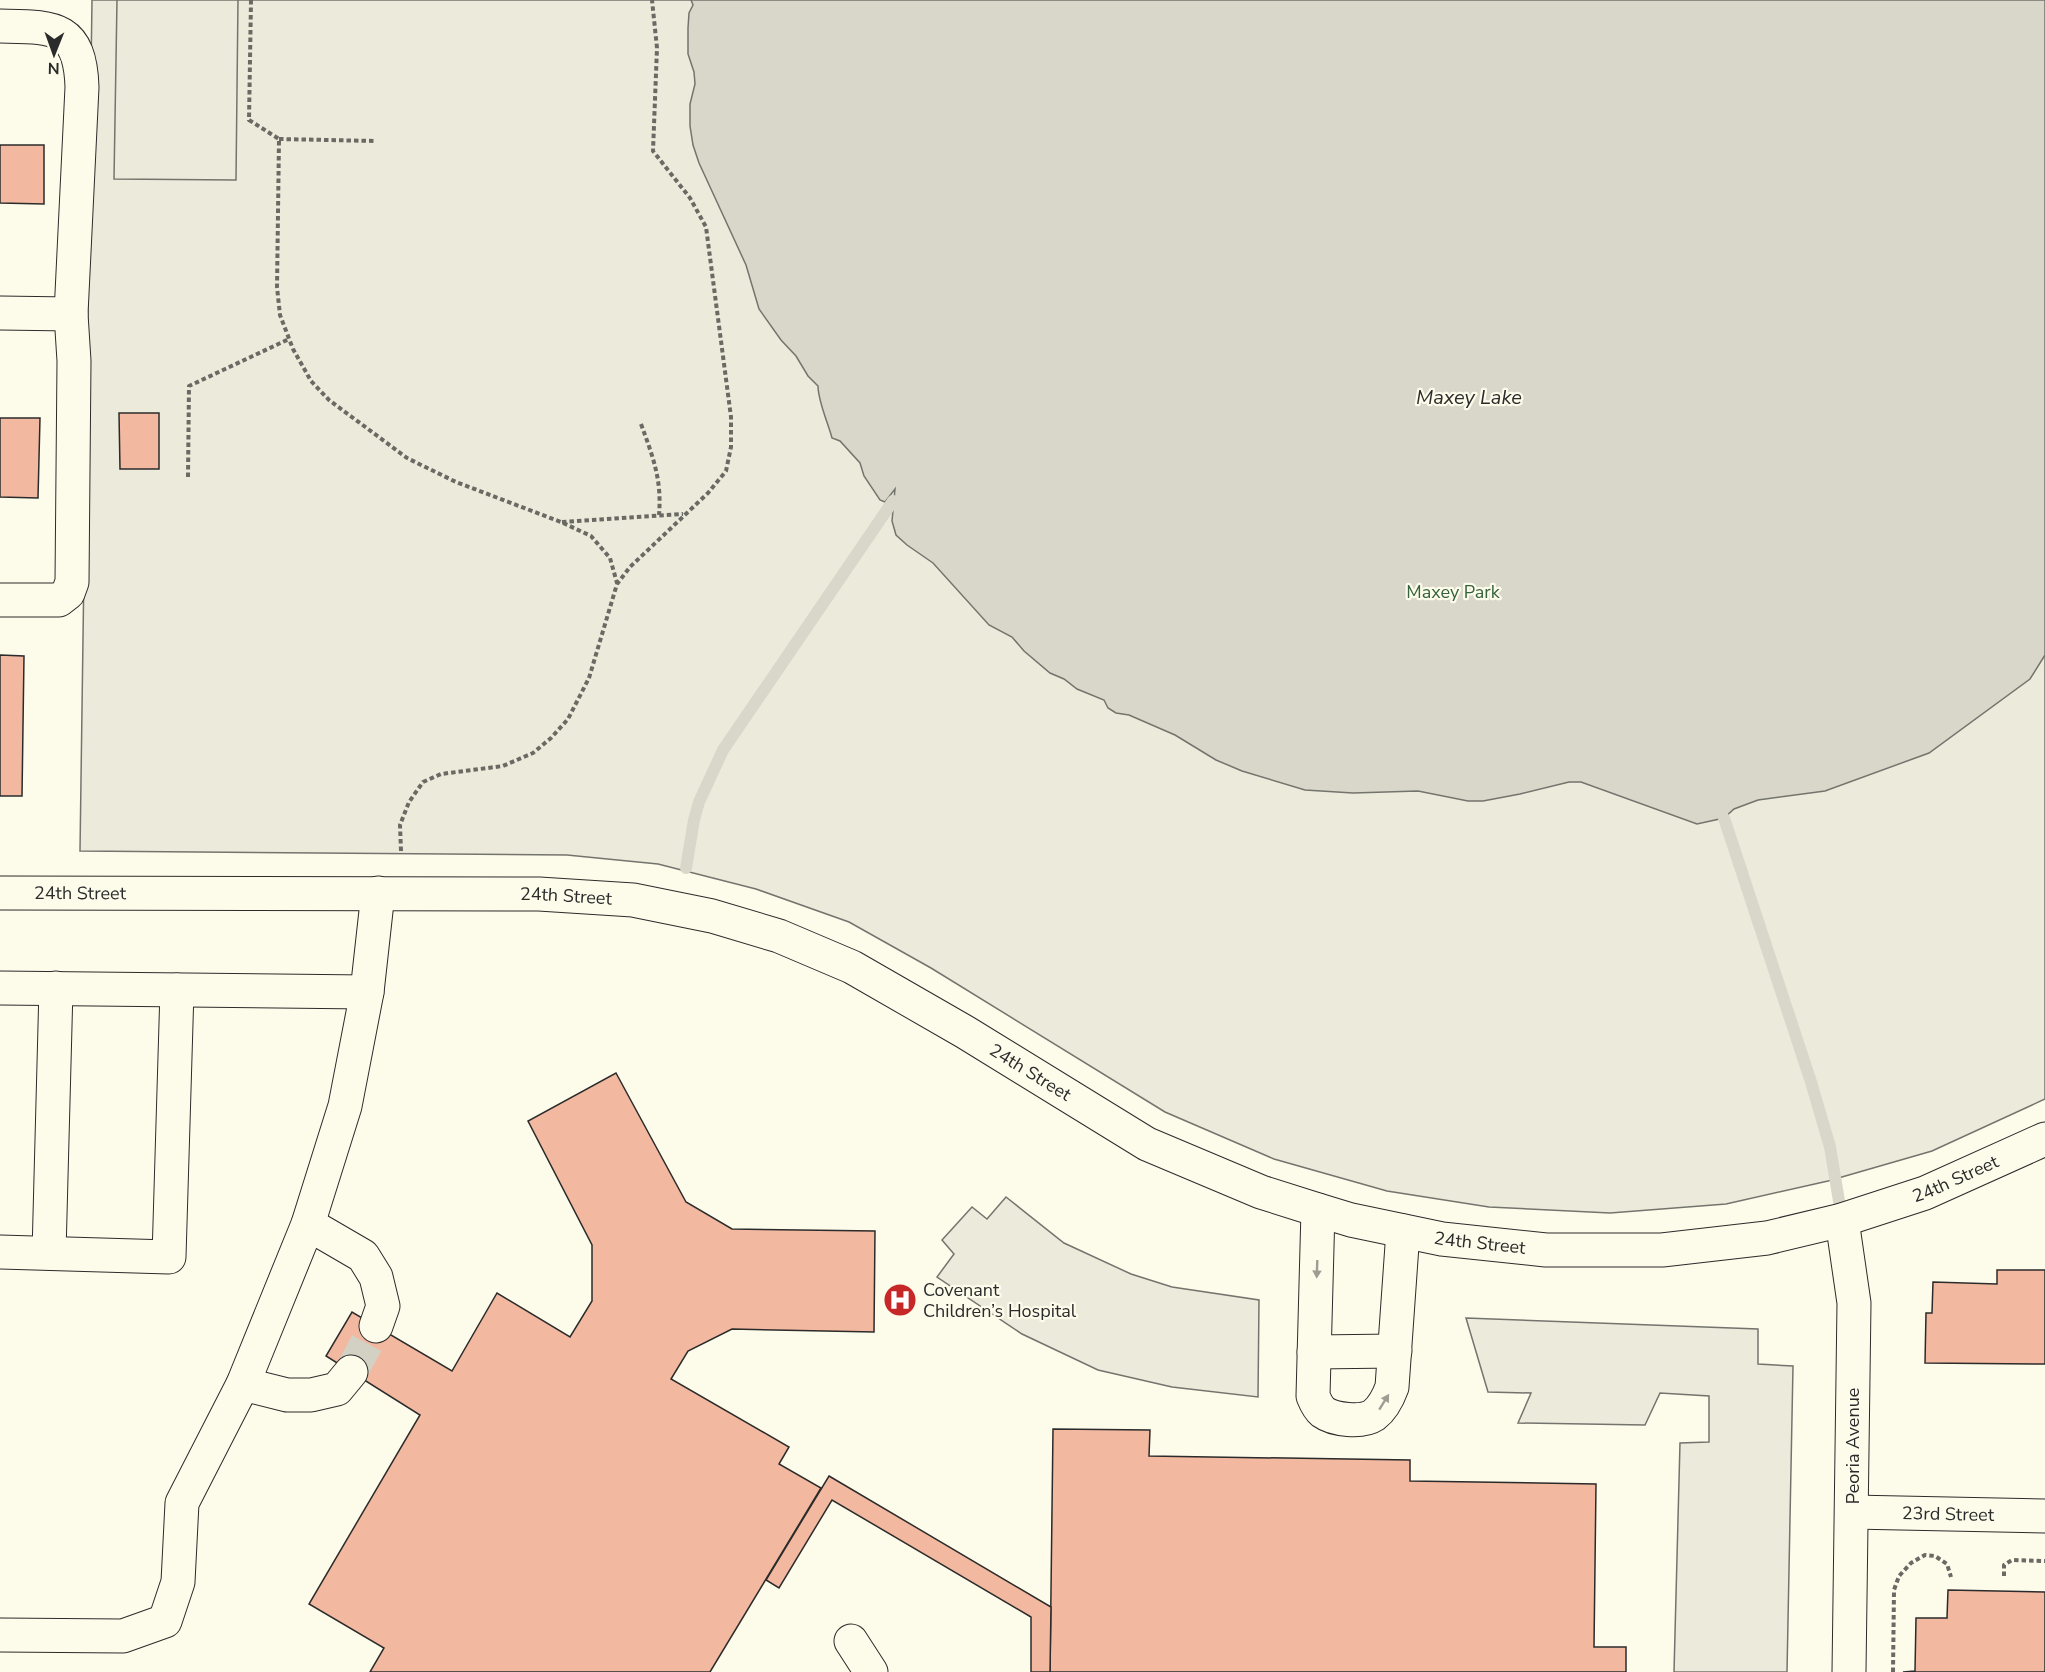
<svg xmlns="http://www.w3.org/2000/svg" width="2045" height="1672" font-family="'Nunito Sans',sans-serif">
  <rect width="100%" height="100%" fill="#fdfbea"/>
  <path fill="#ecebdb" stroke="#74746e" stroke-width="1.5" d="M92 0H2045V1099L1932 1151 1828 1181 1726 1204 1610 1213 1489 1207 1387 1191 1274 1159 1165 1112 931 968 849 922 756 889 658 864 567 855 80 851Z"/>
  <g fill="#eceadb" stroke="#74746e" stroke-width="1.5">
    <path d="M117 0H238L236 180 114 179Z"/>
    <path d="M1006 1197 1064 1243 1131 1274 1172 1287 1259 1300 1258 1397 1172 1387 1098 1370 1022 1334 937 1277 954 1254 942 1240 972 1207 987 1219Z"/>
    <path d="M1466 1318 1758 1329V1364L1793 1366 1787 1672H1674L1680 1443 1709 1442V1396L1660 1393 1645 1425 1518 1423 1531 1393 1488 1392Z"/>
  </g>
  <path fill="#d8d7c9" stroke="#74746e" stroke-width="1.5" d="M691 0H2045V655L2030 679 1929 753 1825 791 1758 800 1734 809 1724 818 1697 824 1581 782H1569L1520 794 1483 801H1468L1418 791 1353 793 1305 790 1242 771 1216 760 1175 735 1129 715 1116 713 1108 708 1104 700 1077 689 1064 679 1050 673 1024 651 1012 637 989 625 933 563 907 545 896 535 892 521 895 489 885 502 880 500 864 476 860 463 840 441 832 438C828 423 818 401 818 386L808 376 796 356 781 340 759 309 746 265 699 163 693 145 690 126V104L695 84 694 72 688 54V28L689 13 693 5Z"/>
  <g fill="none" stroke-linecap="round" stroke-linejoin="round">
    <g stroke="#d8d7c9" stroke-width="12">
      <path d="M1724 818 1811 1082 1830 1147 1842 1219"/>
      <path d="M686 868 694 820 699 802 723 750 893 501"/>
    </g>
  </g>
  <g fill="#f2b8a0" stroke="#2b2b2b" stroke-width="1.5">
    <path d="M0 145H44V204L0 203Z"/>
    <path d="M119 413H159V469H120Z"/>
    <path d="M0 418H40L38 498 0 497Z"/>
    <path d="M0 655 24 656 22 796H0Z"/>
    <path d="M616 1073 686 1202 732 1229 875 1231 874 1332 732 1329 688 1351 671 1379 789 1447 779 1464 821 1488 710 1672H370L384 1648 309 1604 420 1415 326 1356 352 1312 452 1371 497 1293 570 1337 592 1301V1245L528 1121Z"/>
    <path d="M1997 1270H2045V1364L1925 1363 1926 1313H1932L1933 1282 1997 1284Z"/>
    <path d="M1053 1429 1150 1430 1149 1456 1410 1460V1481L1596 1484 1594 1647H1626V1672H1050Z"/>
    <path d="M829 1476 1051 1607 1050 1672H1031V1617L832 1500 779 1588 766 1580Z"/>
    <path d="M1948 1590 2045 1592V1672H1903L1915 1671 1916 1618H1947Z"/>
  </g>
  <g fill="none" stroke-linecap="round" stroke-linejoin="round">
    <path stroke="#d3d1c4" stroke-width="33" stroke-dasharray="33 16" stroke-linecap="butt" d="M351 1372 376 1326"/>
    <defs>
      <g id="minor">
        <path d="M0 26C52 27 80 24 82 87L71 314 74 361 72 582 68 593 59 600H0"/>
        <path d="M0 313 71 314"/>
        <path id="s1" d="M0 893 539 894 633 900 712 916 779 936 852 967 965 1032 1147 1144 1261 1192 1318 1210 1351 1220 1442 1239 1546 1250H1662L1767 1238 1842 1220 1925 1193 2045 1139"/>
        <path d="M0 988 367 992"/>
        <path d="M1318 1210 1313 1396C1315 1401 1318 1408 1323 1412 1334 1420 1362 1423 1374 1415 1383 1408 1388 1398 1392 1387L1403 1231"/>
        <path d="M1842 1220 1854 1303 1849 1672"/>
        <path d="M308 1224 363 1256 376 1277 383 1306 376 1326"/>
        <path d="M0 1252 169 1257 177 990"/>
        <path d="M49 1253 56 988"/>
        <path d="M1314 1352 1395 1351"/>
        <path d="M243 1384 287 1395H311L337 1389 351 1372"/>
        <path id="s2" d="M1852 1512 2045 1516"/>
        <path d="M0 1635 123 1636 165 1621 178 1582 182 1503 243 1384 308 1224 345 1106 367 992 378 893"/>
        <path d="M851 1641 871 1672"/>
      </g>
    </defs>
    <use href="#minor" stroke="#2b2b2b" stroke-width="35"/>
    <g stroke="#6a6964" stroke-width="4" stroke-dasharray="4.5 3" stroke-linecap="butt">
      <path d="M251 0 249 120 279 139 277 287 280 315 293 349 311 381 329 400 407 458 456 482 561 522 591 536 610 558 617 583"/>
      <path d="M279 139 376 141"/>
      <path d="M641 424C653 457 662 480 659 515"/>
      <path d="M188 477 189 386 289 339"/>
      <path d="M562 522 683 514"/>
      <path d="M401 851 400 825 409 802 423 782 441 774 503 766 533 753 551 738 568 719 589 678 617 584 630 567 708 493 726 471 731 447V417L706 227 690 198 653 151 657 48 652 0"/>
      <path d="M2004 1576V1565L2012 1560 2045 1561"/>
      <path d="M1893 1672 1894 1590 1899 1576 1911 1563 1925 1555 1935 1556 1947 1564 1951 1577"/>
    </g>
    <use href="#minor" stroke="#fdfbea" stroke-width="33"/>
  </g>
  <defs><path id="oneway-solid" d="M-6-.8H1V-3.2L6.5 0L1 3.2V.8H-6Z" transform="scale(1.5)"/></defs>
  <g fill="#9e9d94">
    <use href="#oneway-solid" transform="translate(1317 1269) rotate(92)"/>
    <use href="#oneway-solid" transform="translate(1384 1402) rotate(-58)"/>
  </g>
  <defs>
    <symbol id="hospital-disc" viewBox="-11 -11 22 22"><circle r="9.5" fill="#c62828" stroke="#fdfbea"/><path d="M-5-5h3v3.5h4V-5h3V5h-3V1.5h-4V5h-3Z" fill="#fff"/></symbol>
  </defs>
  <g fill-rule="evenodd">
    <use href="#hospital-disc" x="881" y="1281" width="38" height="38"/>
  </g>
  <g text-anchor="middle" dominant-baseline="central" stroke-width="4.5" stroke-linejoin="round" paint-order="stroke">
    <g font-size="18" fill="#34623c" stroke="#fdfbea">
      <text x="1453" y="592">Maxey Park</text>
    </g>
    <g font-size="18" fill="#2b2b2b" stroke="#fdfbea">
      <text stroke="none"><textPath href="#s1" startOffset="80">24th Street</textPath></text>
      <text stroke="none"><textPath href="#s1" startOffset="566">24th Street</textPath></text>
      <text stroke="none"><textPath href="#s1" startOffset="1070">24th Street</textPath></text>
      <text stroke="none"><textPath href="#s1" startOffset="2042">24th Street</textPath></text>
      <text stroke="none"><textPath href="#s1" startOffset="1556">24th Street</textPath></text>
      <text transform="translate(1853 1446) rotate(-90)">Peoria Avenue</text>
      <text stroke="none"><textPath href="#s2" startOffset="96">23rd Street</textPath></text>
    </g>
    <g font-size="18" fill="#2b2b2b" stroke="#fdfbea" text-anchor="start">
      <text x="923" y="1290">Covenant<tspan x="923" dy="21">Children’s Hospital</tspan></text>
    </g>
    <g font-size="20" font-style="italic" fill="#2b2b2b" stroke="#fdfbea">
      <text x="1469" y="397">Maxey Lake</text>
    </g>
  </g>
  <g transform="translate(54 54) rotate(181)" stroke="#fdfbea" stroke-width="4.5" paint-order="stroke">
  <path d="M0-4.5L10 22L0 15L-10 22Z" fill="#2b2b2b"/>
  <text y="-9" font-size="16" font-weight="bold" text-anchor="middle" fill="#2b2b2b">N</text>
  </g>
</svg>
